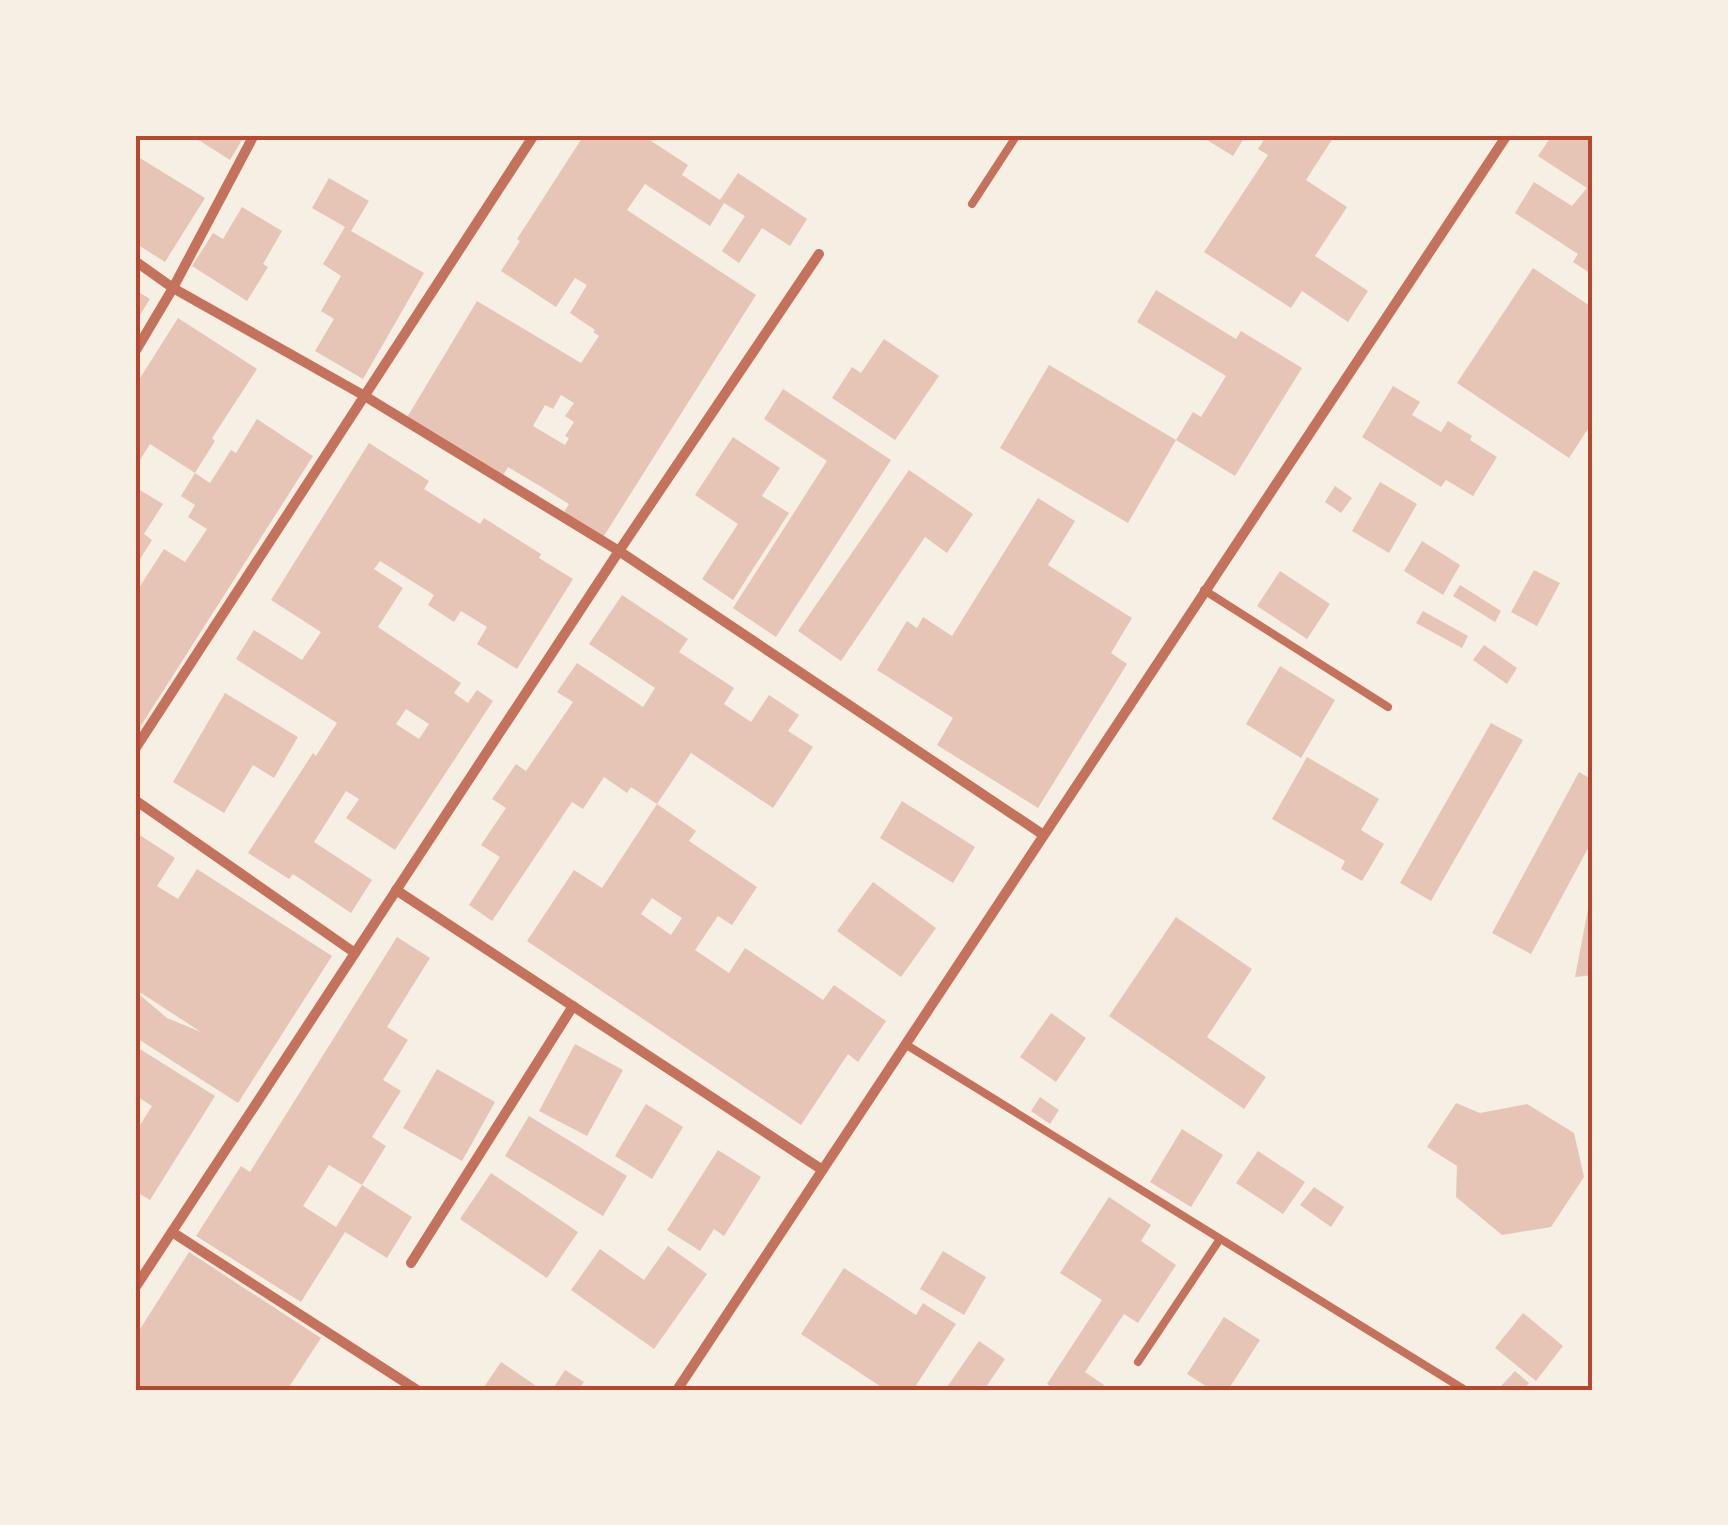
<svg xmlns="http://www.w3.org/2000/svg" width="1728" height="1525" font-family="'DejaVu Sans',sans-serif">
  <rect width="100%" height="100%" fill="#f6efe4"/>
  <g fill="#e6c5b7" fill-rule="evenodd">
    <path d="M196 135H245L230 160 194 137Z"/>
    <path d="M584 135H642L688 165 682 175 720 200 738 173 807 219 790 246 762 228 739 263 722 251 745 216 724 203 710 226 645 184 627 210 756 295 602 539 563 514 569 504 540 486 508 467 502 477 406 419 477 301 581 363 599 336 593 332 595 330 570 313 587 285 575 278 556 307 501 271 520 241 517 239ZM561 395 574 403 565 416 574 422 565 436 569 438 565 445 533 426 545 405 553 409Z"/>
    <path d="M1210 135H1246L1233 156 1207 140Z"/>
    <path d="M1267 135H1335L1306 180 1347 207 1315 256 1368 291 1348 322 1302 291 1291 308 1204 252 1268 155 1258 149Z"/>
    <path d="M1552 135H1593V275L1573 262 1578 254 1515 213 1534 182 1572 206 1587 188 1538 156Z"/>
    <path d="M135 155 205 198 165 262 135 243Z"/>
    <path d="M329 178 369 201 351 231 424 273 363 379 315 351 334 319 321 311 341 276 323 264 345 227 312 208Z"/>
    <path d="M242 207 282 231 263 264 268 267 247 301 192 266 213 233 223 239Z"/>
    <path d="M1533 268 1593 308V421L1569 458 1457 383Z"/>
    <path d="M135 290 150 299 135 323Z"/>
    <path d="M1156 290 1236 339 1241 331 1302 368 1235 476 1176 440 1128 523 1000 448 1049 365 1176 440 1193 412 1201 417 1226 376 1137 322Z"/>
    <path d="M178 318 257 369 212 438 215 441 195 473 210 483 231 450 236 453 257 419 313 456 135 735V635L138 630 135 628V594L164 549 185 562 207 529 188 517 195 505 181 496 195 473 150 444 135 468V386Z"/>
    <path d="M884 339 939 376 895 440 832 398 852 367 861 373Z"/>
    <path d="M1393 386 1420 402 1412 415 1441 432 1448 421 1472 436 1470 440 1497 457 1473 496 1446 480 1441 487 1362 437Z"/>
    <path d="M783 389 891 460 776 637 733 608 827 461 764 419Z"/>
    <path d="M733 437 780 468 762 496 789 513 733 600 702 579 738 524 695 495Z"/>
    <path d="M369 443 429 481 424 489 480 524 484 518 541 554 539 558 573 579 517 669 477 644 487 627 461 611 454 622 428 605 434 595 380 561 374 569 403 588 378 627 461 683 454 693 468 703 477 690 493 701 395 850 346 818 359 799 346 791 314 842 372 880 351 913 293 874 289 879 248 853 313 753 316 756 337 723 236 659 254 630 302 660 321 632 271 600ZM406 709 429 724 419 739 396 724Z"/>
    <path d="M909 470 973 514 947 553 925 537 841 661 798 631Z"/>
    <path d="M1380 482 1417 504 1389 553 1352 531Z"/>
    <path d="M1335 486 1352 498 1341 513 1325 502Z"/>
    <path d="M135 487 163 504 144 534 152 540 135 567Z"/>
    <path d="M1038 498 1075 521 1048 565 1132 618 1111 653 1127 664 1038 808 937 745 953 718 877 670 907 621 917 628 923 617 952 636Z"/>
    <path d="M1422 541 1460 565 1443 595 1404 571Z"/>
    <path d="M1534 570 1560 583 1537 626 1511 612Z"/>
    <path d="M1280 571 1330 604 1307 639 1257 606Z"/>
    <path d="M1460 585 1501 611 1495 622 1453 596Z"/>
    <path d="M622 595 688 639 679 652 734 688 724 704 751 722 769 695 799 715 788 731 813 747 773 808 691 753 657 804 631 787 627 793 604 777 583 809 572 802 492 921 469 905 500 857 481 845 506 808 492 799 516 764 526 771 573 702 557 692 577 663 643 707 655 688 589 644Z"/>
    <path d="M1423 611 1468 636 1462 648 1416 623Z"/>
    <path d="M1484 645 1517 668 1507 684 1473 660Z"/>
    <path d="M1280 666 1335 700 1301 758 1246 724Z"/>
    <path d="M225 693 298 737 274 778 253 765 224 813 173 782Z"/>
    <path d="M1491 723 1523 740 1431 901 1400 883Z"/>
    <path d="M1307 757 1379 799 1361 830 1384 844 1362 881 1341 869 1345 861 1272 819Z"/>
    <path d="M1579 772 1593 780V839L1531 954 1492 933Z"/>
    <path d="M902 801 975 847 953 883 880 838Z"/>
    <path d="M657 804 696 831 689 841 757 887 732 925 718 916 695 950 729 973 745 948 823 1000 834 985 886 1021 858 1062 848 1054 801 1125 527 941 574 870 602 888ZM652 898 682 918 671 935 641 914Z"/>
    <path d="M135 832 175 858 157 886 178 899 197 869 332 956 238 1103 135 1037V991L167 1018 201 1032 135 989Z"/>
    <path d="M873 882 936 928 901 977 837 931Z"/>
    <path d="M1591 894 1593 975 1575 977Z"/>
    <path d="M1176 917 1252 969 1207 1037 1266 1077 1244 1109 1109 1016Z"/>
    <path d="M397 937 430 958 387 1027 408 1040 383 1080 401 1091 372 1137 386 1146 362 1185 412 1217 387 1258 345 1232 301 1302 196 1236 241 1166 250 1172ZM329 1165 362 1185 336 1227 303 1206Z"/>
    <path d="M1051 1013 1086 1038 1056 1082 1020 1057Z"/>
    <path d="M575 1044 623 1070 587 1136 539 1111Z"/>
    <path d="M135 1046 215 1096 150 1200 135 1191V1133L152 1106 135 1095Z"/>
    <path d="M437 1069 495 1102 462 1161 403 1128Z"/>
    <path d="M1040 1097 1059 1110 1050 1124 1031 1111Z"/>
    <path d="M1456 1103 1480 1113 1527 1104 1574 1133 1584 1177 1551 1227 1502 1235 1456 1197 1457 1166 1427 1147Z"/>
    <path d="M646 1104 683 1127 652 1179 615 1156Z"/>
    <path d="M529 1116 627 1176 603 1216 505 1156Z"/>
    <path d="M1182 1129 1223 1155 1191 1207 1150 1182Z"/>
    <path d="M718 1150 761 1177 724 1236 714 1229 700 1251 667 1230Z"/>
    <path d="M1258 1151 1305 1182 1283 1214 1236 1183Z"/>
    <path d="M491 1173 578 1232 547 1278 460 1219Z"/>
    <path d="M1314 1187 1344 1207 1331 1227 1300 1205Z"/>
    <path d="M1109 1197 1151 1225 1141 1241 1176 1265 1138 1323 1124 1314 1085 1372 1104 1385 1100 1390H1056L1047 1384 1102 1300 1060 1273Z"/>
    <path d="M668 1246 707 1274 654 1349 571 1290 600 1249 644 1280Z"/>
    <path d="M943 1251 986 1277 964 1315 920 1289Z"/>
    <path d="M189 1252 321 1338 287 1390H135V1337Z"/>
    <path d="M844 1268 916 1315 923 1303 956 1324 913 1390H886L801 1334Z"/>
    <path d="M1523 1313 1563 1346 1536 1381 1495 1348Z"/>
    <path d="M1224 1317 1260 1340 1228 1390H1212L1187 1374Z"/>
    <path d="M979 1341 1005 1359 984 1390H945Z"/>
    <path d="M501 1362 532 1383 541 1390H482Z"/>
    <path d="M565 1370 584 1382 578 1390H552Z"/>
    <path d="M1515 1371 1529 1383 1523 1390H1505L1501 1386Z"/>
  </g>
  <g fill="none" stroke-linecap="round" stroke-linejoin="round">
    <g stroke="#c5725c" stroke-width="8">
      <path d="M972 204 1017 135"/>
      <path d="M1204 590 1388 707"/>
      <path d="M905 1044 1465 1390"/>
      <path d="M1138 1362 1220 1239"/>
    </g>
    <g stroke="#c5725c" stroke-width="10">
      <path d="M135 261 173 288 363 395 619 551 1042 834"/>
      <path d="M135 352 173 288 254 135"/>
      <path d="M135 749 534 135"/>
      <path d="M135 800 355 953"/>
      <path d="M396 890 821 1169"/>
      <path d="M172 1232 417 1390"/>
      <path d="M411 1263 573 1006"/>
      <path d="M135 1288 619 551 819 254"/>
      <path d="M677 1390 1507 135"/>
    </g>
  </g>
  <rect width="1728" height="1525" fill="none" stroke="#f6efe4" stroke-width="275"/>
  <rect x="138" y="138" width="1452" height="1250" fill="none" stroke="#b5482f" stroke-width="4"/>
</svg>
